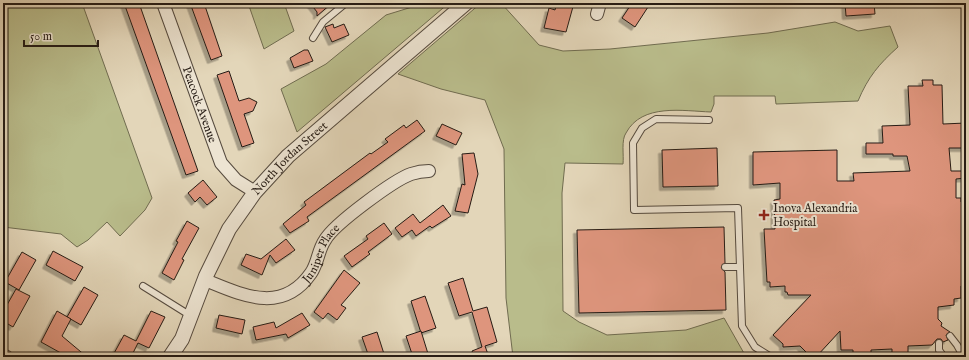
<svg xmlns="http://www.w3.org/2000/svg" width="969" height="360" font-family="'IM FELL English',serif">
  <defs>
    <filter id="shadow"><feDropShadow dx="-3.5" dy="3.5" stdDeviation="0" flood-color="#0004"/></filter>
  </defs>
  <rect width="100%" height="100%" fill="#e3d6b9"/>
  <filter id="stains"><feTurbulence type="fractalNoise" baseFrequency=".005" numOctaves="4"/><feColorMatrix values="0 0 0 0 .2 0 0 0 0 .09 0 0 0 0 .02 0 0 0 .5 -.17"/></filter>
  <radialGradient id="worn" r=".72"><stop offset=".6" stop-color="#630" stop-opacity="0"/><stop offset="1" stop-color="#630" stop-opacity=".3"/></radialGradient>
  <g fill="#b9bc8b" stroke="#706c50">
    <path d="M3 3H82L152 198 145 210 120 236 107 222 88 240 77 247 61 234 3 227Z"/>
    <path d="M248 3H284L294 31 264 49Z"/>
    <path d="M425 3H449L297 132 281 89 326 64 386 15Z"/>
    <path d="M481 3H501L539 45 563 51 610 49 768 33 835 22 858 31 890 26 898 47C879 64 868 77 858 101L776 104 775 96H714V104L711 112C683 111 642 103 626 133 621 140 624 155 623 164L565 163 562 193 563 311 579 322 607 335 686 330 724 318 745 355 748 357H513L506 298 504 149 485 100 441 89 398 74Z"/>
  </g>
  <g fill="#de957d" stroke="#261c15" filter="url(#shadow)">
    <path d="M124 3H139L198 171 186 175Z"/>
    <path d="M190 3H204L222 56 211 60Z"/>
    <path d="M310 3H332L317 16V12Z"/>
    <path d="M557 3H574L566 32 544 28 549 8 555 10Z"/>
    <path d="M632 3H642L648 7 635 27 622 18Z"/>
    <path d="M845 3H874L875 14 846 16Z"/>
    <path d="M333 24 334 28 344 24 349 35 332 42 325 27Z"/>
    <path d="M304 50H308L313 61 294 68 290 58Z"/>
    <path d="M229 71 239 101 249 98 257 102 253 111 244 114 254 143 242 147 217 75Z"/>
    <path d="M922 80H933V85H942L943 124 966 123V148H949L951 171H966V178L956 179V198H961V202H966V286H961V298L954 299V305L938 307V319L942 323 941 326 950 332 946 335 948 340 943 342 941 339H937L932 345 908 346V357H892V349L871 350V357H853V350H841L840 331 816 357H811L800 346 783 347V344L773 335 811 295H788L787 292H785V286L770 287V282H767L764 229H775L774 200 780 199V183L753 185V152L837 150V181H854L853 173 910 171 907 156H893V154H866V143H883L882 126 910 125 908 86H923Z"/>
    <path d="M417 120 425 131 307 217 309 221 290 233 283 224 306 205 304 202 370 153 371 154 388 142 385 139 404 125 406 128Z"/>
    <path d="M442 124 462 133 456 145 436 136Z"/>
    <path d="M717 148 718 186 663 187 662 150Z"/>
    <path d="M474 153 478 174 468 213 455 211 462 184 465 185 462 154Z"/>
    <path d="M203 180 217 197 207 205 200 197 195 202 188 193Z"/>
    <path d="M443 205 451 216 432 228 430 226 416 236 412 230 402 237 395 228 413 214 420 223Z"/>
    <path d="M187 221 199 228 182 259 184 260 174 280 162 273 178 242 176 241Z"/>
    <path d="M384 223 392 234 368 252 370 254 352 267 344 256 368 239 366 236Z"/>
    <path d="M724 227 725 263 721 267 725 272 726 310 579 313 577 230Z"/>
    <path d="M286 239 295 250 276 263 270 255 262 275 241 265 246 254 261 259Z"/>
    <path d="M53 251 83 267 75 281 46 265Z"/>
    <path d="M22 252 36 260 19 290 5 282Z"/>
    <path d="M344 270 360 283 341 305 346 308 337 320 328 313 323 319 314 312Z"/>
    <path d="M463 278 473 311 487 307 497 342 485 346 489 357H474L472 351 482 347 472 312 459 316 448 283Z"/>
    <path d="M84 287 98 295 81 325 67 317Z"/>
    <path d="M16 289 30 296 13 327 3 321V312Z"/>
    <path d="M425 296 436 328 421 333 411 301Z"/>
    <path d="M57 311 71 319 62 336 87 357H68L41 342Z"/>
    <path d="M151 311 165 317 149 348 138 343 131 357H112L124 335 136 341Z"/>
    <path d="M302 313 310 325 288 338 286 334 256 340 253 327 274 322 276 328Z"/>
    <path d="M219 315 245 320 242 334 216 328Z"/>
    <path d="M421 331 429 357H413L406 336Z"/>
    <path d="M377 332 385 357H369L362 337Z"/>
  </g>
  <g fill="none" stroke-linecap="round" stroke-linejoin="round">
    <defs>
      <g id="service">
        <path d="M313 38 323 22 346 3"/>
        <path d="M709 120 656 119 642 128 633 143 634 210 738 208 742 326 755 347 771 357"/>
        <path d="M725 267H740"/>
        <path d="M143 286 191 316"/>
        <path d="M950 336 957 345 962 354"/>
        <path d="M939 343V350L944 357"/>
      </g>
      <g id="minor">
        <path id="s1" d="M163 3 221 163 236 180 255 192"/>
        <path d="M597 14 600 3"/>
        <path id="s2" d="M205 280C242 295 282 315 311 273 318 263 318 250 325 240 334 224 394 180 411 174 417 172 423 171 429 171"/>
        <path d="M3 355 7 357"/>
      </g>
      <g id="tertiary">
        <path id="s3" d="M170 357 182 339 206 276 229 229 255 192 288 156 466 3"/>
      </g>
    </defs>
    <use href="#service" stroke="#554a3e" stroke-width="8"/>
    <use href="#minor" stroke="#554a3e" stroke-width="14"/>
    <use href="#tertiary" stroke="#554a3e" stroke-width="16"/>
    <use href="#service" stroke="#ede4d2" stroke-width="6"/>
    <use href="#minor" stroke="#ede4d2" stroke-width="12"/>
    <use href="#tertiary" stroke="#ede4d2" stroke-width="14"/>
  </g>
  <path fill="#8f2418" stroke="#ede4d2" stroke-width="1.5" d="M762 209h4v4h4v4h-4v4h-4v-4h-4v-4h4z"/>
  <g text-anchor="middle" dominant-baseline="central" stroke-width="4" stroke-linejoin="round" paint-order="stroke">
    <g font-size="12" fill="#261c15" stroke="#ede4d2">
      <text stroke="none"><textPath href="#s1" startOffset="108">Peacock Avenue</textPath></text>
      <text stroke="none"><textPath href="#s3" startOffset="235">North Jordan Street</textPath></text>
      <text stroke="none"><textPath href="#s2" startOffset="140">Juniper Place</textPath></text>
    </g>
    <g font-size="12" fill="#261c15" stroke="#ede4d2" text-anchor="start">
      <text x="773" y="208">Inova Alexandria<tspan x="773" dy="14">Hospital</tspan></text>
    </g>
  </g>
  <rect width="969" height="360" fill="none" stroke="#e3d6b9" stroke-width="16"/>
  <rect x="4" y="4" width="961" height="352" fill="none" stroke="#261c15" stroke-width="2"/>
  <rect x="8" y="8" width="953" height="344" fill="none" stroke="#261c15"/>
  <path d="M24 40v6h74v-6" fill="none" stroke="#261c15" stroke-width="2"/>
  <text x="30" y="40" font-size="12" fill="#261c15" stroke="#ede4d2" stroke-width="3" paint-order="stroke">50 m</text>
  <rect width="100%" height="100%" filter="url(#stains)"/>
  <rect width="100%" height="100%" fill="url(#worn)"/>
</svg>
